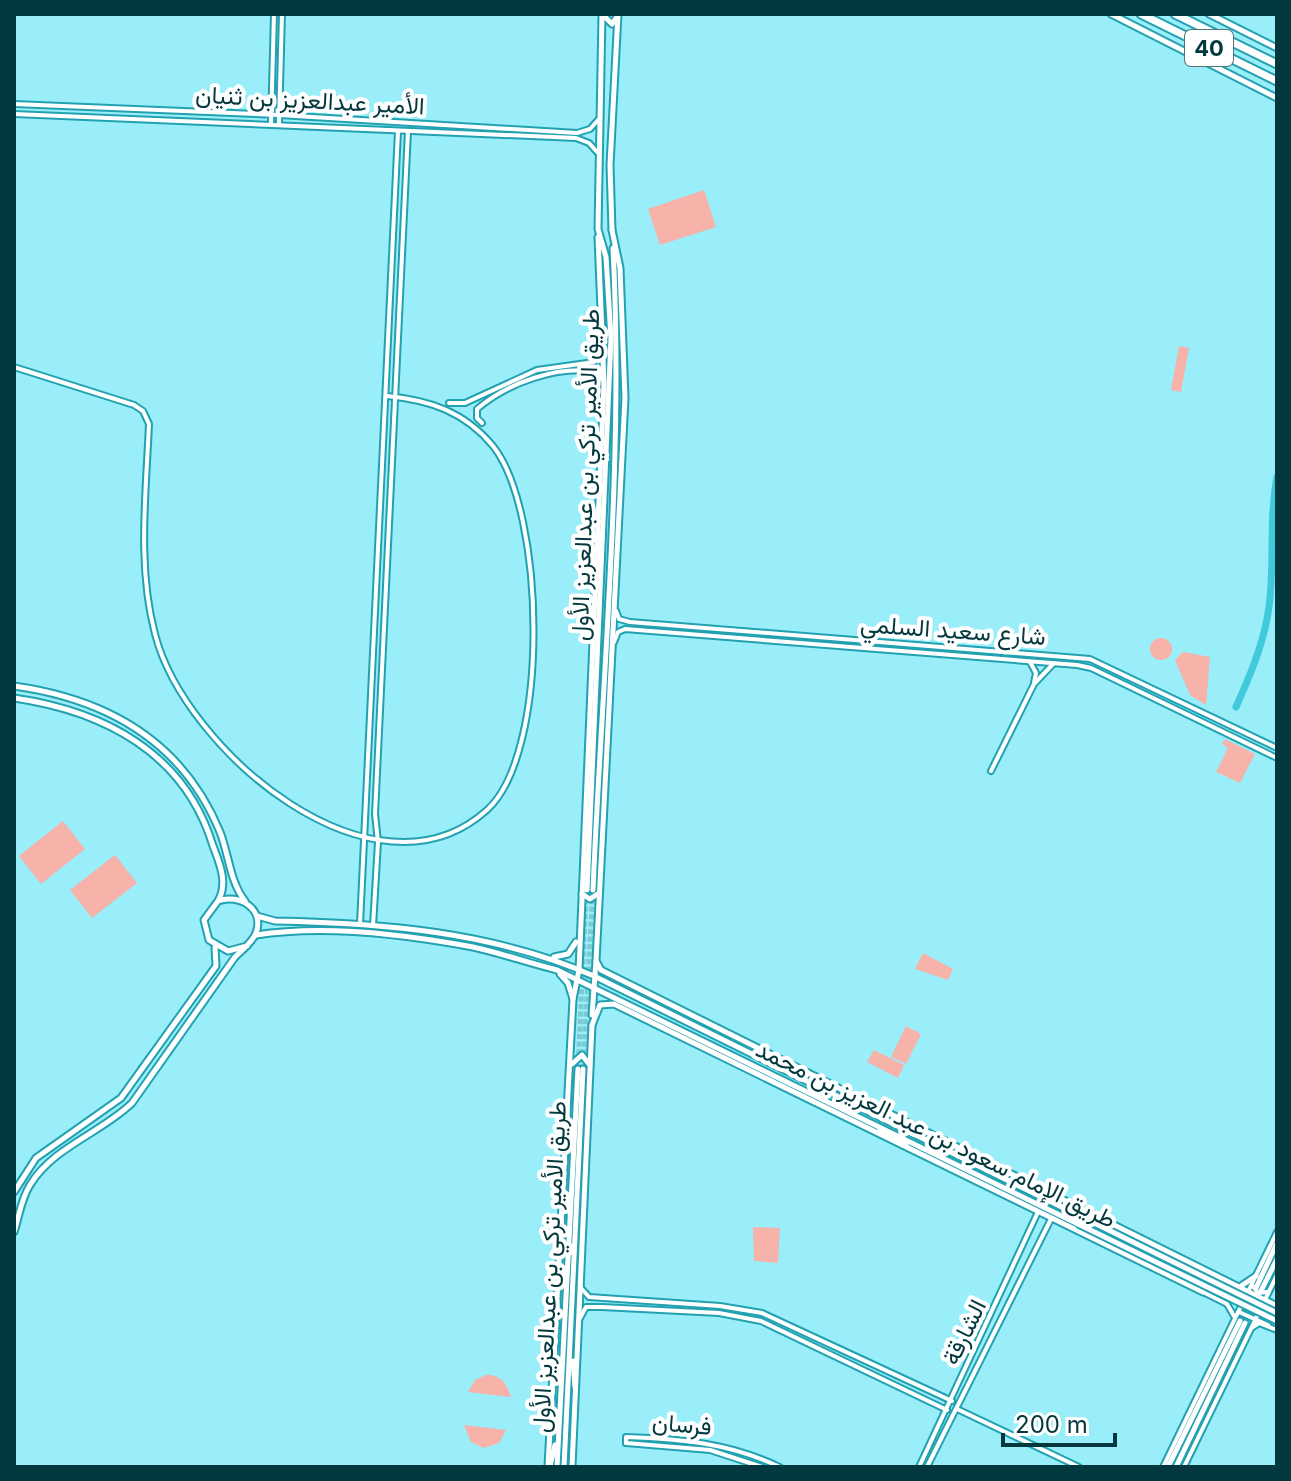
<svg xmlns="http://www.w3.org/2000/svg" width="1291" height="1481" font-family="Inter,Vazirmatn,sans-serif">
  <rect width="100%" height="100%" fill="#99eefa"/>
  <g fill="#f7b2aa">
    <path d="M704 190 716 227 660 245 648 209Z"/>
    <path d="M1179 346 1189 348 1181 392 1171 390Z"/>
    <circle cx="1161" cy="649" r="11"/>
    <path d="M1183 652 1210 657 1206 705 1190 695 1175 660Z"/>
    <path d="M1225 739 1255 754 1240 783 1216 772 1228 748 1222 744Z"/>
    <path d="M63 821 85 849 41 884 19 856Z"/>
    <path d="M115 855 137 883 92 918 70 890Z"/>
    <path d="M923 953 953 969 948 980 915 969Z"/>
    <path d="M906 1026 921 1034 906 1064 891 1057Z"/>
    <path d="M874 1050 904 1065 898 1078 867 1062Z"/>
    <path d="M753 1227 780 1228 778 1263 754 1261Z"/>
    <path d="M486 1375C501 1374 507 1384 511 1397L468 1392 475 1380Z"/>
    <path d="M464 1425 506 1430 499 1443 484 1448 471 1442Z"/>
  </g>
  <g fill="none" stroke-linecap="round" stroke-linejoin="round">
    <path stroke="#40cadb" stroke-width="7" d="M1236 707C1249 678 1261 650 1267 619 1276 573 1268 524 1277 477"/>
    <g stroke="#7bcad4" stroke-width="5" stroke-dasharray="5 2.5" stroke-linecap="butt">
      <path d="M578 1069 586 895"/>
      <path d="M583 1069 593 890"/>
      <path d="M1240 1321 1252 1296"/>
      <path d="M1245 1323 1257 1299"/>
    </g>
    <defs>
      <g id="minor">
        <path d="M14 104 279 115 577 133 590 129 599 119"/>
        <path d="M14 114 576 138 589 143 597 152"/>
        <path d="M271 124 274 14"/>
        <path d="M279 124 282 14"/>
        <path d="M14 367 134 405 143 411 149 424C146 494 137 566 155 634 185 751 375 911 487 810 551 752 545 511 493 446 465 412 430 400 387 396"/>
        <path d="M449 403H465L537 370 594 362 602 347"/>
        <path d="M482 423 477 418V409C509 382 558 365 599 372L603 381"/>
        <path d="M616 611 619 619 630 622 1090 659 1277 748"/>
        <path d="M614 642 618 632 625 629 1077 665 1091 668 1277 758"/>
        <path d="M1030 662 1036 673 1034 683"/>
        <path d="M991 771 1034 684 1053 664"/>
        <path d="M360 924 398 131"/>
        <path d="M373 926 378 842 375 814 408 131"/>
        <path d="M1253 1286 1258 1293 1267 1292"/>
        <path d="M580 1287 589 1297 720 1306 762 1313 952 1401"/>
        <path d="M1203 1292 1227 1304 1234 1316"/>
        <path d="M1239 1312 1268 1325"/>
        <path d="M580 1318 586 1307H602L719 1313 761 1321 947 1410"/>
        <path d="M1253 1327 1259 1323 1277 1330"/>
        <path d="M957 1409 1079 1467"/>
        <path d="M626 1443V1437C682 1439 729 1443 780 1467"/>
        <path d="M626 1443 710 1450 762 1467"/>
        <path d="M919 1467 1038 1212"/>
        <path d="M927 1467 1051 1219"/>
        <path d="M1163 1467 1277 1232"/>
        <path d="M1184 1467 1277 1275"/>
      </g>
      <g id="major">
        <path d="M1111 14 1277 98"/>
        <path d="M1209 14 1277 48"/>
        <path d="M603 15 612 24 617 17"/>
        <path d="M612 230 620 268 625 398 596 961 601 970 1277 1306"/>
        <path d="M612 230 610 165 618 14"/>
        <path d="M599 534 600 564"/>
        <path d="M14 686C107 699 183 742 220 832 229 855 230 882 245 901"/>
        <path d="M14 698C104 711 185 753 213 846 219 862 228 882 219 899"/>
        <path d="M587 890 611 338 606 257 598 229 602 14"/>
        <path d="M593 890C602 676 624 462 613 248"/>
        <path d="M582 894 590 899 599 893"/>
        <path d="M257 916 275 921C384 923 493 932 594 976L1080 1216"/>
        <path d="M256 935C325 924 404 934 473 947 501 953 528 963 557 970L1078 1224"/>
        <path d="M554 957 568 954 576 942"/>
        <path d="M573 999 579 970 604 383 598 237"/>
        <path d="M592 1015 596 961"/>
        <path d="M592 1025 600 1005 614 1004 1203 1292"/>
        <path d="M572 1064 582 1055 589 1064"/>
        <path d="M880 1129 906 1145"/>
        <path d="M14 1192 36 1158 121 1098 216 966 215 947"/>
        <path d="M14 1232C19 1217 21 1199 30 1185 53 1147 101 1133 132 1103L235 957C242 950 252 943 256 933 265 909 239 893 218 901L204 920 209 940 228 951 247 946"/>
        <path d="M1241 1286 1256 1276"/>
        <path d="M1256 1288 1277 1243"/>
        <path d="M1261 1291 1277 1259"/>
        <path d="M573 1361 575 1387"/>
        <path d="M550 1466 555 1445"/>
        <path d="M548 1467 573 999 568 983 560 974"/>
        <path d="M557 1467 578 1069"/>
        <path d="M564 1467 583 1069"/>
        <path d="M572 1467 592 1025"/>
        <path d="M1168 1467 1240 1321"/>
        <path d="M1176 1467 1245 1323"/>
      </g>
      <g id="highway">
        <path d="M1141 14 1277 81"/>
        <path d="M1175 14 1277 64"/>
      </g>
    </defs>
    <use href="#minor" stroke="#22a2b0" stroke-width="8"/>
    <use href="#major" stroke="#22a2b0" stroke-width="9"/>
    <use href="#highway" stroke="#22a2b0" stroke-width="11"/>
    <use href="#minor" stroke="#fff" stroke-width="4"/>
    <use href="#major" stroke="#fff" stroke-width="5"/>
    <use href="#highway" stroke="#fff" stroke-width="7"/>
    <defs>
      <g id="major-bridge">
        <path d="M1080 1216 1277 1313"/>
        <path d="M1078 1224 1277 1321"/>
      </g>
    </defs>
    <use href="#major-bridge" stroke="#22a2b0" stroke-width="9" stroke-linecap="butt"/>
    <use href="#major-bridge" stroke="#fff" stroke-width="5"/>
  </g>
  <g text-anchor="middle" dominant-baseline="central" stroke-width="8" stroke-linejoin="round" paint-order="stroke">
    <rect fill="#fff" stroke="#4e7478" stroke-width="2" x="1185" y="30" width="48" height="36" rx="6"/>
    <g font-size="22" font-weight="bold" fill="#02383e">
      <text x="1209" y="48">40</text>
    </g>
    <g font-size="24" fill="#02383e" stroke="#fff">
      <text transform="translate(310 100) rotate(3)">الأمير عبدالعزيز بن ثنيان</text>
      <text transform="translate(585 475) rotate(-88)">طريق الأمير تركي بن عبدالعزيز الأول</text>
      <text transform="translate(953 630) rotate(4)">شارع سعيد السلمي</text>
      <text transform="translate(936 1134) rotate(26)">طريق الإمام سعود بن عبد العزيز بن محمد</text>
      <text transform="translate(549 1267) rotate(-87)">طريق الأمير تركي بن عبدالعزيز الأول</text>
      <text transform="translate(964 1332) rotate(-64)">الشارقة</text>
      <text transform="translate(682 1424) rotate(5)">فرسان</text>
    </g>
  </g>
  <rect width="1291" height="1481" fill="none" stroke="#02383e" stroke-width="32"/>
  <path d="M1003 1433v12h112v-12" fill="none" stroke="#02383e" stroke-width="4"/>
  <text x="1015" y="1433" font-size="24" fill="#02383e" stroke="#ffffff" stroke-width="6" paint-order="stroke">200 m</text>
</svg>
